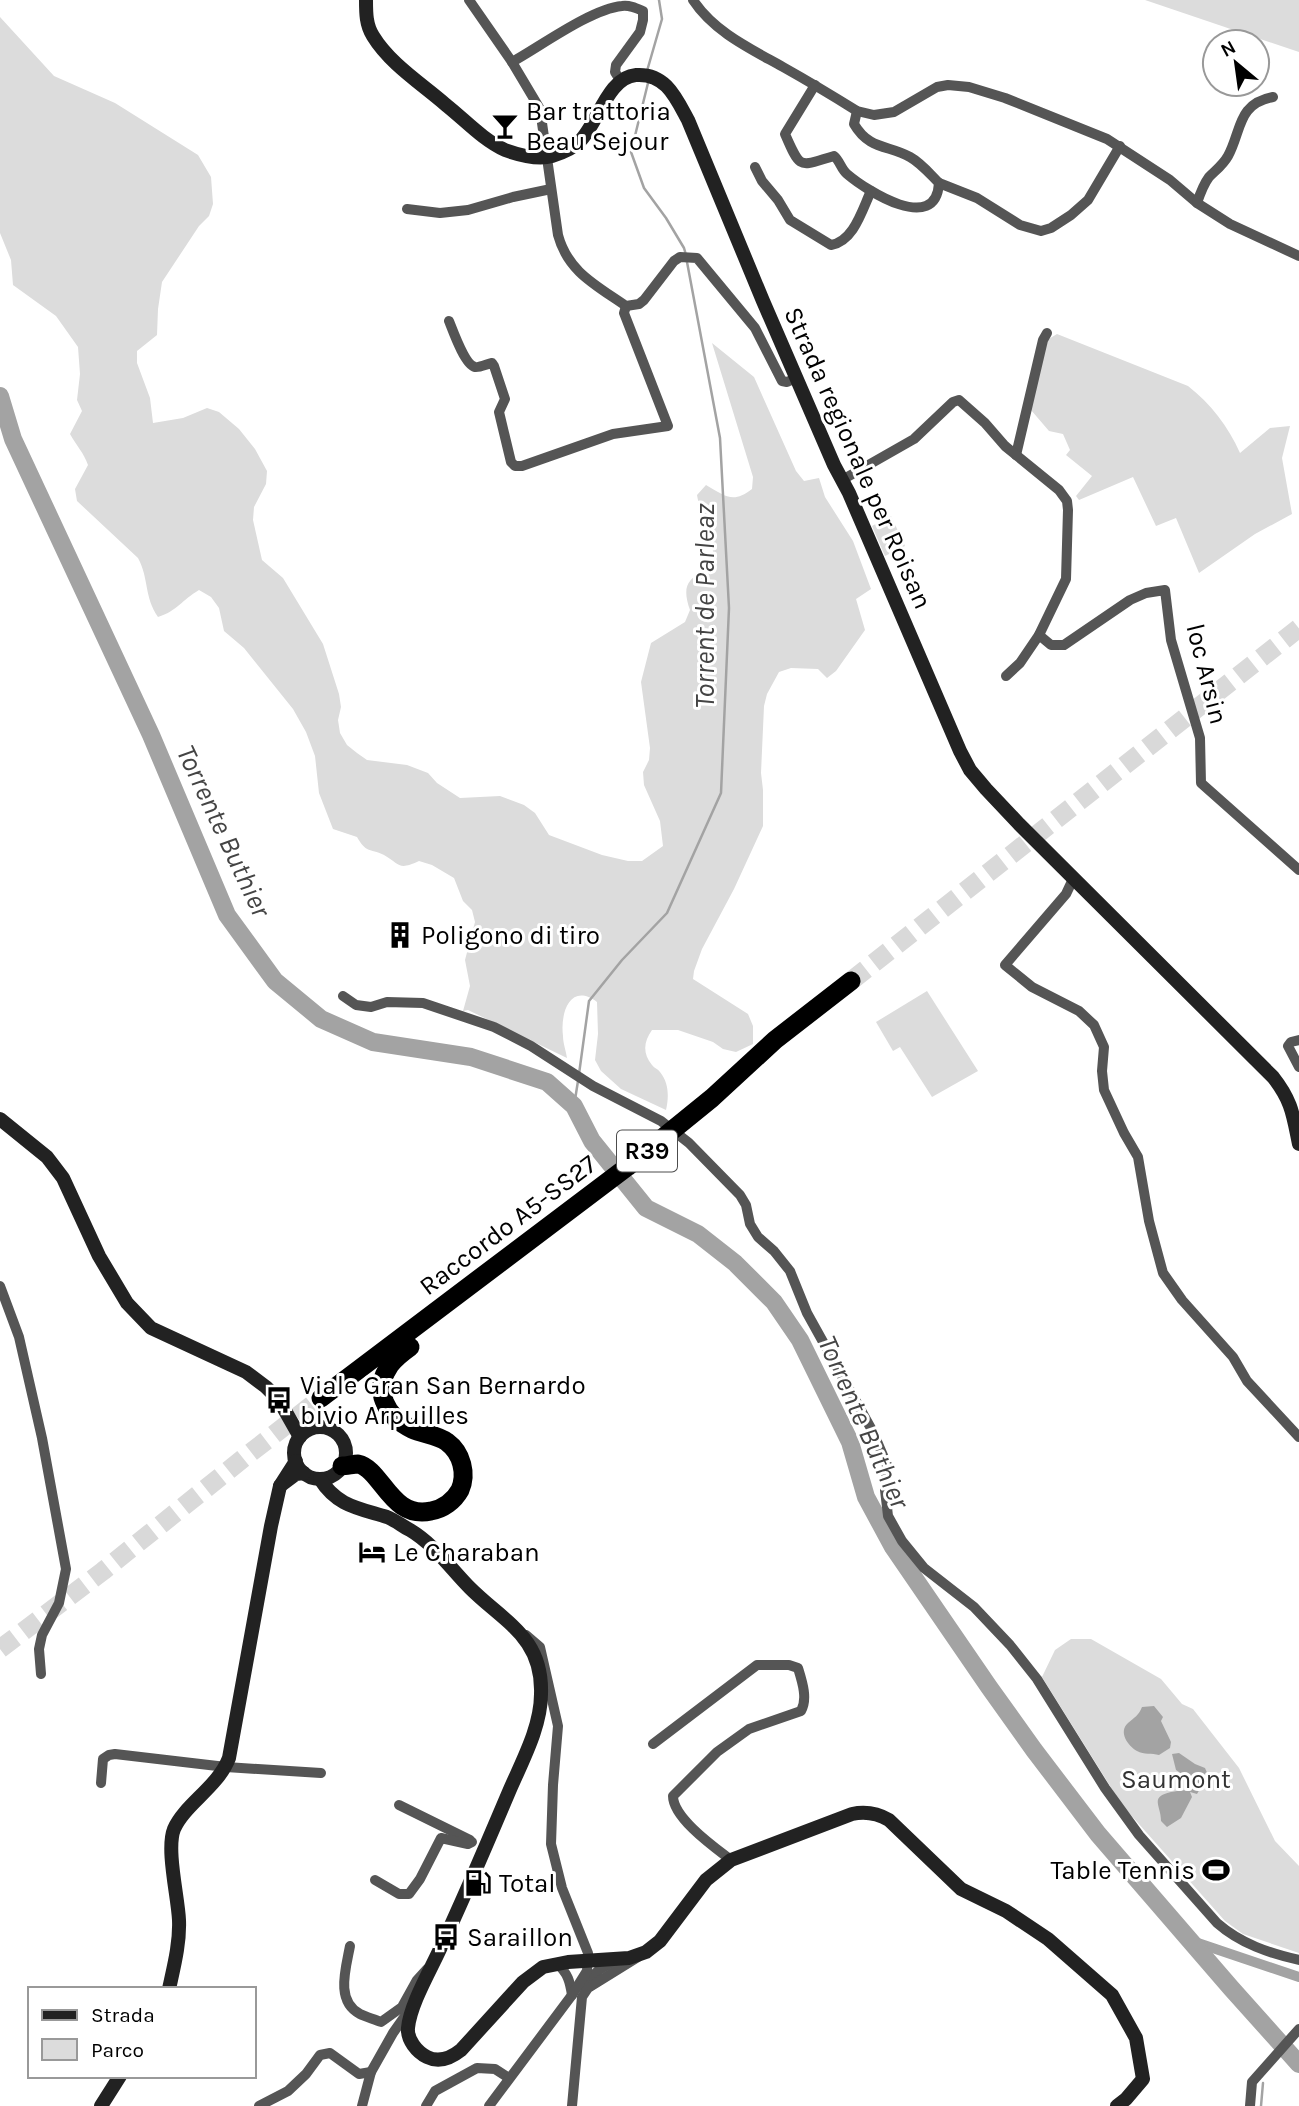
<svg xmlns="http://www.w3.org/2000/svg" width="1299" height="2106" font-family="Karla,sans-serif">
  <rect width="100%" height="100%" fill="#fff"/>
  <g fill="#dcdcdc">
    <path d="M1145 0H1299V52Z"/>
    <path d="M0 17 54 76 115 103 198 155 211 177 213 204 209 216 199 226 162 282 158 309 157 335 137 351V363L150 398 153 423 183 418 207 408 219 412 239 429 255 449 267 471 266 484 254 507 253 520 262 560 283 578 323 644 339 694 341 707 338 720 340 733 347 745 357 753 367 760 407 765 428 773 437 783 460 798 500 796 524 805 535 813 549 835 602 855 628 861H642L663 846 660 821 644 785 643 772 649 760 650 748 641 682 651 643 685 622 690 610C675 569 710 580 713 555 714 536 700 514 697 495L706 485C725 496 733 504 752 489L753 477 712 343 754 377 796 471 804 481 819 478 825 497 853 541 871 589 856 599 865 630 836 671 827 678 818 669 791 668 779 672 767 694 764 706 761 773 763 790V826L734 889 702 949 694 971 693 979 748 1014 753 1026V1044L736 1052 723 1049 713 1042 678 1030H652C644 1041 642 1053 652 1065 654 1068 658 1069 660 1072 669 1083 669 1097 666 1110L621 1089 601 1071 595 1060 598 1034 597 1002C570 982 560 1013 563 1036 563 1043 566 1051 567 1058L468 1010 463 1011 470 986 465 960 475 922 472 910 463 901 454 878 432 865 419 861C398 871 400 864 384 855 369 848 366 853 357 837L333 829 319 793 315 756 306 732 293 709 244 648 224 631 219 608 211 597 199 590C182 600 177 611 158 617 144 597 149 578 138 558L77 501 75 489 88 465C84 453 76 445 70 434L82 411 77 400 80 374 78 347 56 316 13 285 11 260 0 233Z"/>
    <path d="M1057 334 1188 386C1211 404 1228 426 1240 453L1270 428 1290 426 1282 458 1292 514 1255 534 1199 573 1176 518 1156 526 1133 477 1079 500 1076 496 1092 476 1066 455 1070 450 1063 434 1049 431 1031 410 1047 340Z"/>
    <path d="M891 516 905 546 885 556 872 526Z"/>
    <path d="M927 991 978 1071 932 1097 900 1047 893 1051 876 1022Z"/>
    <path d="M1071 1639H1091L1161 1679 1182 1704 1193 1709 1239 1768 1275 1841 1299 1866V1953L1243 1934 1225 1921 1122 1805 1042 1677 1055 1650Z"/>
  </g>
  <g fill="#a3a3a3">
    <path d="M1154 1706 1163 1717 1161 1721 1171 1742 1170 1748 1159 1755C1152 1753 1144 1755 1137 1751 1128 1746 1118 1732 1128 1723 1134 1718 1139 1715 1142 1707Z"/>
    <path d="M1179 1753 1195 1764 1205 1768 1208 1775 1197 1794 1190 1792 1192 1797 1181 1818 1167 1827 1161 1821C1161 1805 1149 1797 1171 1792 1178 1791 1181 1789 1189 1791L1185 1776 1176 1770 1172 1754Z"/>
  </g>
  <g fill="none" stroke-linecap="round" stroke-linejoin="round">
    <g stroke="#a3a3a3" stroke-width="2.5">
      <path d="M647 71 662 19 659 0"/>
      <path d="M648 83 631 152 644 188 666 218 684 248 686 255"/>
      <path d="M579 1074 589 1001 622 960 667 913 721 793 729 608 720 438 687 262"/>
      <path d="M574 1106 578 1081"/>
      <path d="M1261 2106 1263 2083"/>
    </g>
    <path stroke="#a3a3a3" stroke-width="10" d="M1192 1941 1299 1977"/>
    <path stroke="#a3a3a3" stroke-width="18" d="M0 396 13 439 151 735 227 915 275 981 321 1019 373 1042 471 1057 547 1082 574 1106 592 1141 646 1208 698 1234 735 1263 774 1302 800 1340 850 1442 866 1497 893 1547 989 1687 1034 1750 1098 1834 1231 1988 1299 2064"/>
    <g stroke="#d9d9d9" stroke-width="19" stroke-dasharray="19 10" stroke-linecap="butt">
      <path d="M851 981 1299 628"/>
      <path d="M0 1649 103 1571 245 1457 321 1398"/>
    </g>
    <g stroke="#555" stroke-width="10">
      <path d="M469 0 512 62 540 109 558 235C568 272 596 285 626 306L639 304 644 300 674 261 680 257 697 258 755 328 782 381 787 382 796 378"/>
      <path d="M693 0C714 32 751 49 783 67 808 81 833 96 857 111L874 115 894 112 937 87 948 85 969 87 1005 98 1107 139 1170 180 1197 203 1230 224 1299 256"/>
      <path d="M512 62C541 46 591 9 622 6 630 5 636 8 643 11V20L640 32 616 65 615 72 620 80"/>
      <path d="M815 85 785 134C801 171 799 166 834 156 840 161 841 169 847 174 867 191 936 235 939 183 930 174 921 163 910 157 889 145 869 150 854 124L857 111"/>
      <path d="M755 167 762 181 778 200 790 220 831 245C854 241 862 210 871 191"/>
      <path d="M939 183 977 198 1020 225 1041 231 1051 228 1071 215 1088 200 1120 146"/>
      <path d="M1197 203C1200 194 1203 185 1209 177 1216 170 1223 165 1228 156 1242 130 1237 104 1273 97"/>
      <path d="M407 209 440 213 468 210 513 197 551 189"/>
      <path d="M449 321C453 331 465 365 475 367 479 368 487 364 492 363L494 366 505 399 499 412 511 462 515 466H522L613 434 668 426 624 313 626 306"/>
      <path d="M1016 455 1043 340 1047 333"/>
      <path d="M842 480 914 439 953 402 959 400 985 423 1005 446 1059 490 1067 501 1068 510 1066 579 1039 635 1020 663 1006 676"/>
      <path d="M1039 635 1051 645H1064L1130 600 1146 593 1165 590 1171 640 1200 738 1201 783 1299 870"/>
      <path d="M1074 877 1066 894 1005 965 1032 987 1079 1011 1094 1025 1104 1047 1102 1071 1104 1090 1124 1133 1138 1157 1149 1221 1163 1273 1182 1300 1233 1357 1247 1381 1299 1437"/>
      <path d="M343 996 356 1005 371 1007 387 1002 423 1003 494 1027 531 1046 593 1086 661 1121 689 1143 740 1195 746 1205 750 1224 758 1237 774 1251 790 1271 807 1313 873 1432 887 1465 885 1490 888 1516 902 1541 924 1568 974 1607 1010 1645 1037 1679 1105 1788 1139 1835 1217 1923C1241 1944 1269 1953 1299 1960"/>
      <path d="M1299 1040 1291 1042 1288 1046 1299 1067"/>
      <path d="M0 1286 19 1337 42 1438 66 1569 59 1603 42 1635 39 1649 41 1674"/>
      <path d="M653 1744 757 1665H789L798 1668C802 1681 808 1699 801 1711L749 1729 717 1752 673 1796C673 1818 714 1847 731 1860"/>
      <path d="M101 1783 103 1759 109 1755 115 1754 226 1767 321 1773"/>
      <path d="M399 1805 470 1840"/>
      <path d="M375 1880 399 1894H409L420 1879 441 1838 468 1844 472 1842"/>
      <path d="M350 1946C346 1968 335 2001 360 2014 366 2017 374 2019 381 2022L402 2007 417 1980 427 1969"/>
      <path d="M557 1964C568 1973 570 1982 572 1995"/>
      <path d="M582 1986 599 1970 616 1960"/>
      <path d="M259 2106 288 2091 306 2074 320 2055 330 2053 359 2074 371 2072"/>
      <path d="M362 2106 371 2072 393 2033 410 2009"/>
      <path d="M426 2106 435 2091 477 2068 495 2069 509 2078"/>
      <path d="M489 2106 572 1995 587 1971 588 1953 562 1888 551 1844 553 1785 558 1726 540 1647 526 1635"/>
      <path d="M572 2106 582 1997 588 1988 638 1957"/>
      <path d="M1250 2106 1252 2082 1299 2029"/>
    </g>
    <g stroke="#222" stroke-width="14">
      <path d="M366 0C366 13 366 25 373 36 390 64 422 84 446 105 465 120 483 140 505 150 519 155 538 160 552 156 562 153 573 149 580 141 598 123 608 77 636 75 666 73 676 98 688 120L763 301 834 465 849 493 960 751 970 770 986 789 1019 824 1273 1077C1292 1101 1293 1115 1299 1144"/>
      <path d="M0 1119 47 1157 63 1178 99 1256 127 1303 151 1328 246 1372 266 1387 279 1400 300 1437"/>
      <circle cx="320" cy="1453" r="26"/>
      <path d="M296 1461 280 1486 296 1474 304 1473"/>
      <path d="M320 1479C337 1506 358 1508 387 1517 395 1520 402 1526 410 1530 435 1545 450 1568 470 1588 504 1622 543 1637 541 1694 541 1728 521 1763 508 1794 486 1846 464 1898 440 1949 430 1971 410 2005 408 2028 407 2040 417 2052 427 2057 439 2063 451 2058 461 2050L523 1982 543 1967 568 1962 629 1958 646 1952 660 1941 706 1880 731 1860 852 1814C866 1811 877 1813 889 1820L961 1889 1006 1911 1048 1939 1112 1995 1136 2038 1143 2079 1126 2099 1117 2106"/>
      <path d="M169 1989C174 1966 180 1943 179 1920 178 1897 166 1849 174 1829 185 1804 218 1787 229 1758L271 1526 280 1486"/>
      <path d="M101 2106 120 2076"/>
    </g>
    <g stroke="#000" stroke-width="19">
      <path d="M321 1398 627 1167 712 1098 775 1040 851 981"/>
      <path d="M342 1466C346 1466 354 1464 358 1464 382 1469 391 1520 431 1511 443 1509 454 1501 460 1490 467 1474 462 1453 447 1442 438 1435 423 1434 412 1429 386 1417 372 1390 390 1365 395 1358 403 1352 410 1347"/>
    </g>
  </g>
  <defs>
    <symbol id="bar-bare" viewBox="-9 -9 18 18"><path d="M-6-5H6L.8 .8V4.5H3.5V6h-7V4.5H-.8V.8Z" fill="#000" stroke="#fff" stroke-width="2.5" paint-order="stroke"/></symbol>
    <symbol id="building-bare" viewBox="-9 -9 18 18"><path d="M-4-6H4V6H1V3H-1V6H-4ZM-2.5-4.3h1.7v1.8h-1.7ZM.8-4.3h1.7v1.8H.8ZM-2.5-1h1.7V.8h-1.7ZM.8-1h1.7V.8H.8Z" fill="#000" stroke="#fff" stroke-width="2.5" paint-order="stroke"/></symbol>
    <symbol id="bus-bare" viewBox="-9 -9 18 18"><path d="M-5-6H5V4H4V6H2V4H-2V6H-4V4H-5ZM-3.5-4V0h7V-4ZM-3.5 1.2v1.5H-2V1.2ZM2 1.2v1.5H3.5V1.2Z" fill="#000" stroke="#fff" stroke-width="2.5" paint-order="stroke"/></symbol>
    <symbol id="hotel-bare" viewBox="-9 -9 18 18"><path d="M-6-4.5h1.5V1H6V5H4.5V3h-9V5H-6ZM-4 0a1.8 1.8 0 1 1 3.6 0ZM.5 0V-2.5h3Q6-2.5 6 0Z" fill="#000" stroke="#fff" stroke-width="2.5" paint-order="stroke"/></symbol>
    <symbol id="stadium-bare" viewBox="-9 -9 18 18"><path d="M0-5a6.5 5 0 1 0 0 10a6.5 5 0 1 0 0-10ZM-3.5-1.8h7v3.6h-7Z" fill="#000" stroke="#fff" stroke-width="2.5" paint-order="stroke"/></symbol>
    <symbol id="fuel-bare" viewBox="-9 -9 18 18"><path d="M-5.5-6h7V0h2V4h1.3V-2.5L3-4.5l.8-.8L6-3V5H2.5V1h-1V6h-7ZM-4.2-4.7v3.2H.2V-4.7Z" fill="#000" stroke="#fff" stroke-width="2.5" paint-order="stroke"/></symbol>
  </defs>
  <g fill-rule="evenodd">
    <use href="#bar-bare" x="486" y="107" width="38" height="38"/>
    <use href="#building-bare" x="381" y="916" width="38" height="38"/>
    <use href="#bus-bare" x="260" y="1381" width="38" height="38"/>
    <use href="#hotel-bare" x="353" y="1533" width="38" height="38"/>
    <use href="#stadium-bare" x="1197" y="1851" width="38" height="38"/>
    <use href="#fuel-bare" x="459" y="1864" width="38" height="38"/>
    <use href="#bus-bare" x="427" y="1918" width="38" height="38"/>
  </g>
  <g text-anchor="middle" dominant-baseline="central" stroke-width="6" stroke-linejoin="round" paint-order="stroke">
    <rect fill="#fff" stroke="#4c4c4c" stroke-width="2" x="617" y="1130.5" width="60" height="41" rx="5"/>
    <g font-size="24" font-weight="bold" fill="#000">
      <text x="647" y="1151">R39</text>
    </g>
    <g font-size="26" fill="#000" stroke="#fff" text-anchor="start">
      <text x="526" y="111">Bar trattoria<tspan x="526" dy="30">Beau Sejour</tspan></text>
      <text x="421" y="935">Poligono di tiro</text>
      <text x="300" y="1385">Viale Gran San Bernardo<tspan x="300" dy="30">bivio Arpuilles</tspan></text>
      <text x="393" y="1552">Le Charaban</text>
      <text x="1195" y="1870" text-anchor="end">Table Tennis</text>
      <text x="499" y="1883">Total</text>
      <text x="467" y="1937">Saraillon</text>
    </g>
    <g font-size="26" fill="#000" stroke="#fff">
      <text transform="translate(858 458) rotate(66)">Strada regionale per Roisan</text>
      <text transform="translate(1207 674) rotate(76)">loc Arsin</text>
      <text transform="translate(508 1225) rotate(-37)">Raccordo A5-SS27</text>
    </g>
    <g font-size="26" fill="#333" stroke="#fff">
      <text x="1176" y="1779">Saumont</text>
    </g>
    <g font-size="28" font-style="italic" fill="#444" stroke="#fff">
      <text transform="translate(704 606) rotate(-90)">Torrent de Parleaz</text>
      <text transform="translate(224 831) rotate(65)">Torrente Buthier</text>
      <text transform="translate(864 1422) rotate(66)">Torrente Buthier</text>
    </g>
  </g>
  <rect x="28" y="1987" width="228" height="91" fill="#ffffff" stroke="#999999" stroke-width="2"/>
  <rect x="42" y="2010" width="35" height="10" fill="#222222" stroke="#999999" stroke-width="2"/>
  <text x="91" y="2022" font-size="21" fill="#000000">Strada</text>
  <rect x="42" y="2039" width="35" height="21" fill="#dcdcdc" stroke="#999999" stroke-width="2"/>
  <text x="91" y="2057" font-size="21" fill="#000000">Parco</text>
  <g transform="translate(1236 63) rotate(331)"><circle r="33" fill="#ffffff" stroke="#999999" stroke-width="2"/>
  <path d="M0-5L12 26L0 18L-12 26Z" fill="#000000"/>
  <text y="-10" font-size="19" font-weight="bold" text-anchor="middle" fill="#000000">N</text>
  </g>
</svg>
